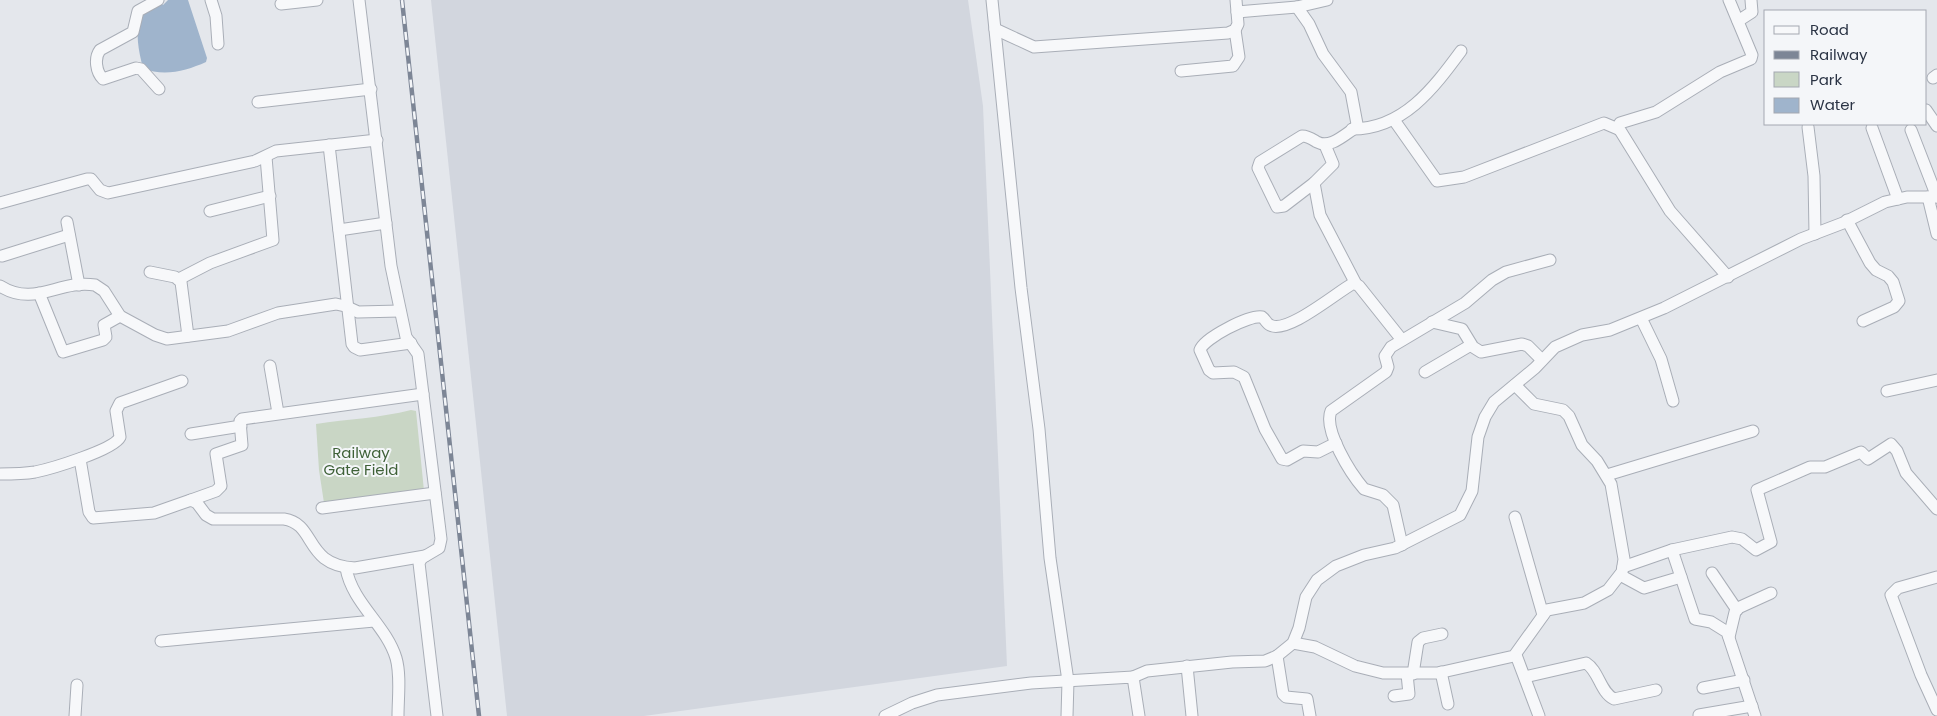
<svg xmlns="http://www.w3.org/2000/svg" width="1937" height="716" font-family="Poppins,sans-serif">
  <rect width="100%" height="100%" fill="#e4e7ec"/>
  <path fill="#d2d6de" d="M431 0H968L983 106 1007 666 644 716H507Z"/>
  <path fill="#c9d6c5" d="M411 410 416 411 424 491 324 503 319 470 316 424C348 419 380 418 411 410Z"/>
  <path fill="#9fb4cc" d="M168 0H188L207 58 206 62C186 71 163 77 143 68 138 49 136 35 139 16L161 3 163 5Z"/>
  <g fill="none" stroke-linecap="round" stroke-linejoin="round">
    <defs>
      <g id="minor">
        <path d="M158 0 138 11 133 32 100 50C94 58 96 72 103 79L136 68 141 69 159 89"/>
        <path d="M211 0 216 16 218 44"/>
        <path d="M359 0 391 266 406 337 418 354 441 539 439 548 422 558 419 563 437 716"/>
        <path d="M992 0 1021 288 1039 429 1050 558 1068 681 1067 716"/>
        <path d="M281 4 317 0"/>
        <path d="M1297 7 1309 24 1323 54 1351 92 1357 124 1355 128C1344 135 1330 149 1317 142 1312 139 1308 136 1302 136L1260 162 1258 168 1277 207 1284 206 1314 183"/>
        <path d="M1237 12 1297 7 1327 0"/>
        <path d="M1738 21 1752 12 1751 0"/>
        <path d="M995 29 1034 47 1228 33 1235 30 1238 24 1236 0"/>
        <path d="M1181 71 1233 66 1239 57 1235 30"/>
        <path d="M1933 78 1937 75"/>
        <path d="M258 102 371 89"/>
        <path d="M1926 110 1937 126"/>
        <path d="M1394 120 1437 181 1464 177 1604 123 1618 129"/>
        <path d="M1808 127 1814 176 1815 234"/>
        <path d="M1872 128 1898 199"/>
        <path d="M1352 129C1403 129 1433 89 1461 51"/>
        <path d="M1911 130 1937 197"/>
        <path d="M329 145 352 344 354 347 360 350 411 343"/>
        <path d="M1325 145 1333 164 1314 183 1320 215 1356 284"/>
        <path d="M1928 197 1937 234"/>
        <path d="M0 203 87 179H91L100 190 108 193 255 161 276 151 377 140"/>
        <path d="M210 211 270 196"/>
        <path d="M1847 220 1870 263 1876 270 1888 276 1893 282 1899 301 1894 307 1863 321"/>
        <path d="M67 222 79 285"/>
        <path d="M339 230 386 223"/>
        <path d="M2 256 69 235"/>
        <path d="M150 272 175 277 181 282 188 336"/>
        <path d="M1728 277 1670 211 1618 127 1620 123 1656 112 1720 72 1751 59 1752 55 1729 0"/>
        <path d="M179 279 210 263 273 240 266 157"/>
        <path d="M0 286C35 308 59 279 95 285L104 291 120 316 155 335 167 339 228 331 278 313 336 304 345 306 358 312 400 311"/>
        <path d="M39 293 63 352 103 340 106 337 104 325 120 316"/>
        <path d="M1641 318 1661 359 1673 401"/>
        <path d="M1432 322 1462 329 1473 347 1481 352 1522 344 1528 346 1542 360"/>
        <path d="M270 366 278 413"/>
        <path d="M1425 372 1471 345"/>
        <path d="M1887 391 1937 380"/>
        <path d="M191 434 241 426"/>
        <path d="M1336 443 1318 452 1303 451 1287 460 1282 459 1265 429 1244 377 1234 372 1213 373 1209 370 1200 350C1204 338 1249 315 1262 317 1265 319 1267 324 1270 325 1287 335 1338 291 1354 283L1359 286 1402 340"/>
        <path d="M80 459 89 512 93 518 154 513 191 500 197 503 206 515 213 519H284C317 524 303 565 355 568L425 556"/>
        <path d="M0 474C12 474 23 474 35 472 50 469 114 450 120 437L116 411 120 403 182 381"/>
        <path d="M1607 475 1753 431"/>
        <path d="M191 500 216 491 221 486 216 454 242 445 240 421 242 419 423 394"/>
        <path d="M322 508 435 493"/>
        <path d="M1515 517 1543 615"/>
        <path d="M1402 545 1393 505 1383 495 1364 489C1351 474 1323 430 1331 411L1386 372 1388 367 1385 356 1391 347 1465 303 1492 280 1506 272 1550 260"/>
        <path d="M1672 550 1695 619 1711 622 1727 632 1755 716"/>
        <path d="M1623 567 1672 550 1732 537 1742 539 1756 550 1771 542 1757 490 1810 467H1825L1861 452 1868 459 1891 444 1897 451 1906 473 1937 509"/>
        <path d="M346 568C352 603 386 625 396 658 401 675 398 698 398 716"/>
        <path d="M1712 573 1737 610"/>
        <path d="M1620 575 1644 588 1681 577"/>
        <path d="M1937 577 1898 588 1891 595 1921 675 1937 710"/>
        <path d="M1729 637 1735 612 1738 608 1771 593"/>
        <path d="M161 641 374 621"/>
        <path d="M1293 643 1315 647 1355 666 1383 673H1438L1514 656 1547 610 1584 603 1608 590 1622 572 1624 559 1611 484 1597 461 1582 445 1569 416 1563 410 1534 404 1515 385"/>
        <path d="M1516 655 1539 716"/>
        <path d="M1277 656 1283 694 1286 697 1307 699 1310 716"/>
        <path d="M1187 666 1192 716"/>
        <path d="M1441 672 1448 704"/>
        <path d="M1413 674 1418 642 1423 638 1442 634"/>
        <path d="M1133 677 1147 671 1232 662 1265 661 1277 656 1293 643 1299 628 1306 597 1317 580 1336 566 1364 555 1395 548 1460 515 1472 491 1478 437 1485 417 1494 402 1535 368 1555 347 1582 335 1610 330 1664 308 1801 239 1843 223 1885 202 1907 197H1937"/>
        <path d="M1525 677 1586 663C1599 671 1600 692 1614 699L1656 690"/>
        <path d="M1703 688 1744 680"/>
        <path d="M1394 696 1409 694 1407 674"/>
        <path d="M1699 715 1752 706"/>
        <path d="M75 716 77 685"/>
        <path d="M885 716 912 703 937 695 1031 683 1133 677 1139 716"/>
      </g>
    </defs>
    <use href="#minor" stroke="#a9aeb7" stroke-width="13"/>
    <use href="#minor" stroke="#f7f8fa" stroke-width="11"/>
    <defs>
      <path id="rail" d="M402 0 479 716"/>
    </defs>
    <use href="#rail" stroke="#7d8696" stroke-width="4.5"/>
    <use href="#rail" stroke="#f4f6f9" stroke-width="2.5" stroke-dasharray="8" stroke-linecap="butt"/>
  </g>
  <g text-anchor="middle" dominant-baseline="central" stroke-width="4" stroke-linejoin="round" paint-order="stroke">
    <g font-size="15" fill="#3f6138" stroke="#f4f6f9">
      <text x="361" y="452">Railway<tspan x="361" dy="17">Gate Field</tspan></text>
    </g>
  </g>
  <rect x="1764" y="10" width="162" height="115" fill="#f4f6f9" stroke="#a4a8b1"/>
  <rect x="1774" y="26" width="25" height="8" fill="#f7f8fa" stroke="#a4a8b1"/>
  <text x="1810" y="35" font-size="15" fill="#2b3445">Road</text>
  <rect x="1774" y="51" width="25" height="8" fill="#7d8696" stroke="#a4a8b1"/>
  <text x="1810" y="60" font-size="15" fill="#2b3445">Railway</text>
  <rect x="1774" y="72" width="25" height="15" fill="#c9d6c5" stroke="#a4a8b1"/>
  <text x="1810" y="85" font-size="15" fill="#2b3445">Park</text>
  <rect x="1774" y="98" width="25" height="15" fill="#9fb4cc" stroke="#a4a8b1"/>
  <text x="1810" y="110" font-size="15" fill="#2b3445">Water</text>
</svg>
